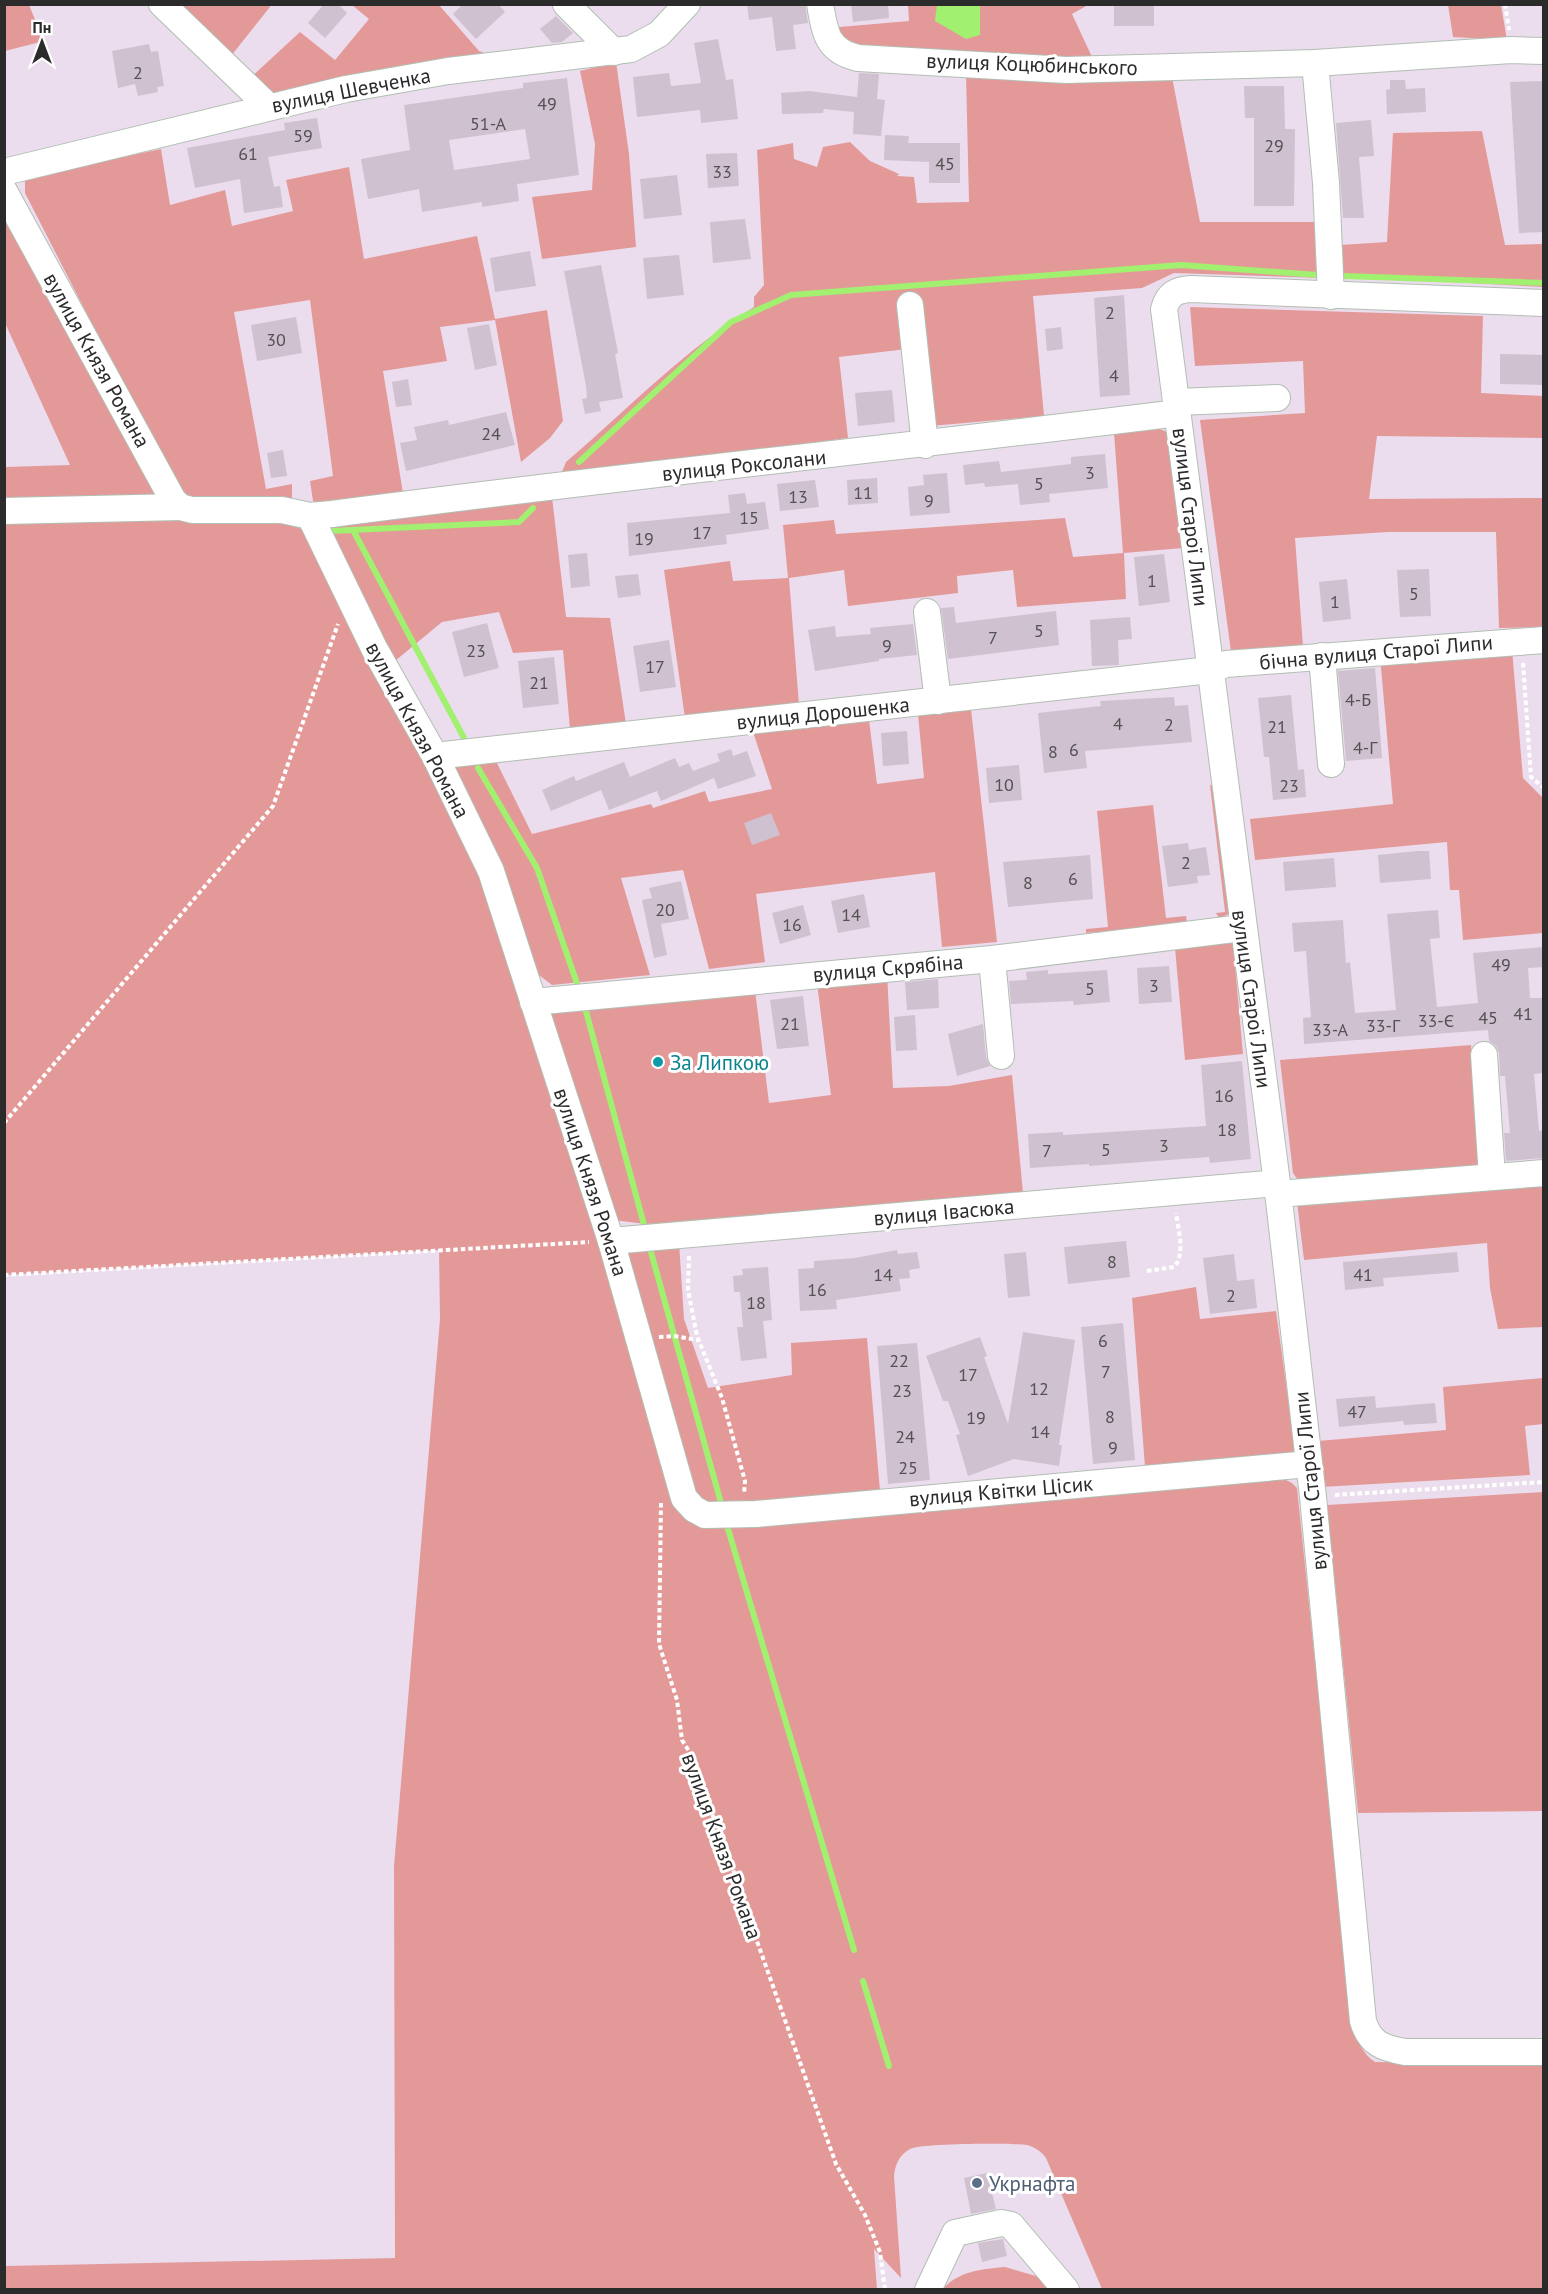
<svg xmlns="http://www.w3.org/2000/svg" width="1548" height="2294" font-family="'PT Sans',sans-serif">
  <rect width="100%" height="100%" fill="#ebdded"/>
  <g fill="#e49999">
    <path d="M268 4 270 7 231 56 175 5Z"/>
    <path d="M4 5H29L44 41 5 51Z"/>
    <path d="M352 5H439L479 51 490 55 417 63 348 76 278 95 260 89 249 79 300 32 335 60 369 19Z"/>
    <path d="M908 5H1088L1072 14 1092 57 1058 60 857 49 828 28 909 21Z"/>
    <path d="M1448 5H1501L1507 40 1453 37Z"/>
    <path d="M616 62 629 154 636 247 542 259 532 197 592 190 595 144 580 71Z"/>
    <path d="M966 75 1172 77 1200 222H1318L1323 278 1174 273 1142 288 1033 296 1044 416 931 426 907 349 839 357 848 438 564 475 562 472 566 462C628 409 684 350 754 307V297L764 285 757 150 793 143 794 159 817 167 823 147 850 142 870 161 899 174 897 176 914 177 917 203 969 202Z"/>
    <path d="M1482 131 1505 245 1543 244V287L1340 276V245L1387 242 1393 133Z"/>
    <path d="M161 149 170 205 225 190 232 226 293 211 286 180 349 167 364 259 477 236 495 319 547 310 563 421 550 438 521 462 495 320 440 327 447 361 383 371 403 493 318 503 313 501 310 481 333 476 310 300 234 312 266 489 292 484V501L195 500 183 493 171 478 25 193V181L33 176Z"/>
    <path d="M4 206 155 488 289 523 305 531 450 803 486 882 535 1051 653 1409 675 1506 687 1520 697 1524 954 1505 961 1509 1280 1477 1292 1483 1297 1488 1351 2008C1355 2029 1356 2049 1375 2062L1543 2064V2289H1102L1046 2158C1042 2152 1035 2147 1027 2145 1011 2143 922 2143 910 2149 899 2155 895 2165 894 2176L901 2278 874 2249 877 2289H5V2266L395 2258 394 1866 440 1319 439 1250 5 1275V467L70 465 5 323Z"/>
    <path d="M1190 307 1483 316 1481 393 1543 396V438L1377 436 1369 499 1543 498V627L1499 628 1496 532H1388L1295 538 1303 646 1231 652 1200 420 1305 413 1303 361 1195 366Z"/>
    <path d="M1159 429 1165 431 1170 437 1183 548 1124 553 1126 599 1017 607 1013 570 957 576 958 593 848 606 844 570 789 578 799 705 685 718 664 570 730 561 733 581 788 578 783 525 834 520 836 534 1065 518 1073 557 1123 553 1114 433Z"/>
    <path d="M552 497 566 617 610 618 626 724 570 729 563 650 513 653 499 612 442 622 395 661 333 541 329 528 332 523Z"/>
    <path d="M1512 649 1523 778 1543 798V933L1463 940 1459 890H1450L1447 842 1255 860 1250 819 1393 804 1380 656Z"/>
    <path d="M971 709 997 942 942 947 935 872 756 894 765 962 709 969 683 870 621 878 650 975 552 985 531 969 452 764 494 757 532 834 651 804 653 808 705 791 709 802 772 789 753 732 869 720 877 784 924 778 918 714Z"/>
    <path d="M1210 785 1215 786 1229 914 1219 918 1216 913 1225 912Z"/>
    <path d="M1153 805 1166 918 1186 916 1187 924 1086 933V929L1108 927 1097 811Z"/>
    <path d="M1233 943 1243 1054 1185 1060 1175 948Z"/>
    <path d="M887 973 893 1088 949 1086 1012 1075 1023 1193 701 1222 646 1224 613 1220 548 1012 755 990 769 1103 831 1095 817 983Z"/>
    <path d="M1471 1045 1481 1169 1298 1180 1293 1173 1280 1060Z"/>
    <path d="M1543 1180V1327L1498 1329 1490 1288 1487 1243 1304 1260 1297 1202Z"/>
    <path d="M679 1242 684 1319 708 1388 792 1375 791 1343 867 1338 880 1491 767 1502 705 1504 692 1493 622 1247Z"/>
    <path d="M1196 1287 1200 1319 1276 1311 1295 1449 1292 1454 1145 1467 1132 1298Z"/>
    <path d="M1543 1378V1424L1525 1426 1530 1475 1321 1487 1318 1441 1446 1430 1443 1387Z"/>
    <path d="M1543 1492V1811L1358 1813 1327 1505Z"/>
    <path d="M1005 2267 1036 2276 1054 2290H942C958 2271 982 2269 1005 2267Z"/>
  </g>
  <path fill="#a2f06f" d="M937 4 980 5V35L966 39 935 21Z"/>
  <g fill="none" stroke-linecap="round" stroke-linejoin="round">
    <g stroke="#a2f06f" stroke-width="6">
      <path d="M1344 276 1544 283"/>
      <path d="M579 462 731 322 791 295 1181 265 1318 275"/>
      <path d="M353 530 464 738"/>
      <path d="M331 531 519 522 533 508"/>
      <path d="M478 768 537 868 580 992"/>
      <path d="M584 1004 646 1232"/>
      <path d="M649 1245 723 1510"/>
      <path d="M725 1519 854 1950"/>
      <path d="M863 1981 889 2066"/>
    </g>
  </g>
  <g fill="#cfc1cf" fill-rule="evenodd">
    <path d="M324 4H338L347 13 325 38 308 23Z"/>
    <path d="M463 4H498L505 12 476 39 453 14Z"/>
    <path d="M747 4H805L808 23 793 25 796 49 776 51 772 17 749 20Z"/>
    <path d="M851 4H888L889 18 853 22Z"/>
    <rect x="1114" y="4" width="40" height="22"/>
    <path d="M556 16 573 33 562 42 552 43 540 29Z"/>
    <path d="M718 39 726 80 733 79 738 119 701 123 700 110 637 117 633 77 669 73 671 86 701 83 694 43Z"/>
    <path d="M149 44 151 52 158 51 164 86 157 87 158 92 138 96 135 84 118 88 112 51Z"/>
    <path d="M859 73 879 74 877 99 885 100 881 136 853 134 854 112 824 109 823 113 782 114 781 93 809 91 857 97Z"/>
    <path d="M567 78 579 175 517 184 519 201 482 207V202L422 212 419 189 368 199 361 159 410 150 404 105 523 88V83ZM525 129 530 159 454 170 449 140Z"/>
    <path d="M1390 80H1405L1406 89 1425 88 1426 112 1387 114 1386 90 1390 89Z"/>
    <path d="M1544 81V232L1519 233 1510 82Z"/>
    <path d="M1244 86H1284L1285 129H1295L1294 206H1254V118H1245Z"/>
    <path d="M317 118 322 148 268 157 274 187 280 186 283 207 244 213 240 179 195 188 187 148 285 130 284 123Z"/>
    <path d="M1371 120 1374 156 1359 157 1364 218H1343L1336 123Z"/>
    <path d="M885 135 909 136 908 143H960V183H929V162L884 160Z"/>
    <path d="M737 153 739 186 708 188 706 154Z"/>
    <path d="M677 175 682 215 644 219 640 179Z"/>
    <path d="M745 219 751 259 713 263 710 222Z"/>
    <path d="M530 251 536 286 495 292 490 258Z"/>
    <path d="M679 255 684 295 647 299 643 258Z"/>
    <path d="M601 265 618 353 615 354 623 398 599 402 601 411 585 414 582 399 587 398 586 386 564 271Z"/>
    <path d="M1124 295 1130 395 1100 397 1094 298Z"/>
    <path d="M296 317 302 353 257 361 251 325Z"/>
    <path d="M489 324 497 365 475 370 467 328Z"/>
    <path d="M1061 327 1063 349 1047 351 1045 329Z"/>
    <path d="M1500 354 1544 355V385L1500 384Z"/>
    <path d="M408 379 412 405 396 407 392 382Z"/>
    <path d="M892 390 895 422 858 426 855 393Z"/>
    <path d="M506 412 515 445 406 471 400 443 417 440 414 427 448 420 449 425Z"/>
    <path d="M283 450 287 476 271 478 267 453Z"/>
    <path d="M1105 454 1108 488 1049 494 1050 502 1020 505 1018 484 985 487 984 483 965 485 963 465 999 461 1001 472 1071 464V457Z"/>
    <path d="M947 473 950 513 910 516 908 487 924 485 923 475Z"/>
    <path d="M877 478 878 503 848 505 847 480Z"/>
    <path d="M815 480 819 507 780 511 777 484Z"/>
    <path d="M745 493 747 504 765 502 769 529 726 535 727 544 629 556 627 523 730 513 728 495Z"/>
    <path d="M587 553 590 586 571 588 568 555Z"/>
    <path d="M1164 554 1170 602 1139 606 1134 557Z"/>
    <path d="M1429 569 1431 616 1400 617 1397 570Z"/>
    <path d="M638 574 641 595 618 598 615 576Z"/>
    <path d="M1347 579 1351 619 1323 622 1319 582Z"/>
    <path d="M954 607 956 623 1056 611 1059 645 948 659 941 608Z"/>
    <path d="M1130 617 1132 639 1118 640 1119 665 1092 666 1090 620Z"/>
    <path d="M487 623 499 668 464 677 452 632Z"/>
    <path d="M913 624 917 655 879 659V661L815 671 808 630 835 626 836 637 871 634 870 628Z"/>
    <path d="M669 640 676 687 640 692 633 646Z"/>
    <path d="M554 657 559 704 523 708 518 661Z"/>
    <path d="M1375 668 1382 758 1346 761 1338 671Z"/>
    <path d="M1291 695 1298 770 1304 769 1306 797 1273 800 1269 757H1264L1258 698Z"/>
    <path d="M1174 697 1175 706 1188 705 1192 742 1085 751 1087 768 1044 773 1038 713 1101 706 1100 701Z"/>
    <path d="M907 731 909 764 883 766 881 733Z"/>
    <path d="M731 749 733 756 747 751 756 776 718 789 714 778 661 801 657 791 609 810 601 790 551 811 542 790 574 776 576 781 624 762 630 777 675 758 679 767 689 763 693 771 720 761 717 754Z"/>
    <path d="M1019 765 1022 800 989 803 986 768Z"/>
    <path d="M771 813 780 835 752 845 744 823Z"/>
    <path d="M1188 843 1189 850 1206 847 1210 875 1197 876 1198 883 1168 887 1162 846Z"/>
    <path d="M1417 851H1429L1431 879 1380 883 1378 855Z"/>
    <path d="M1090 855 1093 899 1008 907 1003 862Z"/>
    <path d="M1334 858 1336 887 1285 891 1283 862Z"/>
    <path d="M681 881 689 919 661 924 667 955 654 958 642 900 652 898 649 888Z"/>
    <path d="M864 894 870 927 838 933 831 901Z"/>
    <path d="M803 905 811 935 780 944 772 913Z"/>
    <path d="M1438 910 1440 938 1430 939 1437 1007 1478 1003 1473 953 1544 947V967L1528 968 1530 998H1544V1073L1534 1074 1539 1131 1544 1130V1158L1506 1161 1504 1133H1510L1505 1076H1500L1499 1053 1496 1046 1489 1041 1488 1030 1304 1044 1303 1018 1311 1017 1306 951 1294 952 1292 923 1343 920 1346 963 1350 962 1355 1013 1396 1010 1387 914Z"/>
    <path d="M1169 966 1172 1002 1139 1004 1137 968Z"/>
    <path d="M1048 970V974L1107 970 1110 1002 1074 1005 1073 1001 1011 1004 1009 981 1027 980 1026 972Z"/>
    <path d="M938 979 939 1008 907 1010 905 982Z"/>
    <path d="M803 996 809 1046 777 1049 770 1000Z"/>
    <path d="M915 1015 917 1050 896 1051 894 1017Z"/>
    <path d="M983 1024 986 1057 990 1066 957 1076 948 1034Z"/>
    <path d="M1242 1061 1251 1159 1210 1163 1209 1157 1089 1166V1164L1030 1168 1028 1134 1063 1132V1135L1206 1126 1201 1065Z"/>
    <path d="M1126 1241 1130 1277 1068 1284 1064 1247Z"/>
    <path d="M897 1250 898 1254 917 1252 920 1268 909 1270 910 1278 899 1279 901 1291 836 1300 837 1309 800 1311 798 1269 814 1268V1261L855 1258Z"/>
    <path d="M1026 1252 1030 1296 1008 1298 1004 1254Z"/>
    <path d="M1457 1252 1459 1272 1383 1278 1384 1286 1345 1290 1343 1262Z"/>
    <path d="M1234 1254 1237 1281 1254 1279 1257 1308 1210 1314 1203 1258Z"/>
    <path d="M768 1267 772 1320 763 1321 767 1358 741 1361 737 1327H743L740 1292H734L733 1276 743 1275 742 1269Z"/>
    <path d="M1123 1323 1135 1460 1093 1464 1081 1327Z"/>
    <path d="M1023 1332 1075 1340 1059 1445H1062L1059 1466 1014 1459 968 1476 956 1435 960 1434 948 1401H943L926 1356 980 1337 987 1356 984 1357 1008 1424Z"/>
    <path d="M917 1343 930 1480 888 1484 877 1346Z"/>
    <path d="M1375 1396 1376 1408 1435 1403 1437 1423 1404 1425 1403 1421 1339 1427 1336 1399Z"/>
    <path d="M987 2173 996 2209 971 2214 964 2178Z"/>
    <path d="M1003 2239 1007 2256 982 2262 978 2243Z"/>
  </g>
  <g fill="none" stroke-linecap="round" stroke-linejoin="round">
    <defs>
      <g id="minor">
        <path d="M162 4 268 106"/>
        <path d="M566 4 614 52"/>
        <path d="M820 4C825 33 827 51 858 58L1066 70 1315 63 1511 50 1544 51"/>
        <path d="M1315 63 1326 183 1331 296"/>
        <path d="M4 172 346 89 448 71 631 49 659 34 687 4"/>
        <path d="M4 191 173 500 180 507 192 510H282L310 516 332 514C613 477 896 448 1178 413"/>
        <path d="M1544 303 1191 289C1176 290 1168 294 1164 309L1277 1183 1313 1497 1363 2021C1370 2044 1383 2048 1405 2052H1544"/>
        <path d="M910 305 925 445"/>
        <path d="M1176 402 1277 398"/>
        <path d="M4 511 180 507"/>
        <path d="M310 516 374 648 435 756 491 871 611 1241 684 1498 694 1509 705 1515 756 1514 1309 1464"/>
        <path d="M927 612 938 701"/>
        <path d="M1322 656 1331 764"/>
        <path d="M435 756 1210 670 1226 664 1544 640"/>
        <path d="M992 959 1001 1056"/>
        <path d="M533 1002 992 959 1242 928"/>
        <path d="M1484 1055 1492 1177"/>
        <path d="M1278 1194 1544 1173"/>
        <path d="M611 1241 1277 1183"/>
        <path d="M928 2290 955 2233 1001 2223 1011 2225 1066 2290"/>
      </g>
    </defs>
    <use href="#minor" stroke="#b1bfb3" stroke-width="28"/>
    <g stroke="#fff" stroke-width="4" stroke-dasharray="4.5 3" stroke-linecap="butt">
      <path d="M1505 4 1509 30"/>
      <path d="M1523 663 1531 777 1544 788"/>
      <path d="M4 1123 273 806 338 624"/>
      <path d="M689 1256 688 1290 697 1336 722 1398 745 1481 744 1494"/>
      <path d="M1147 1271 1174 1267C1186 1254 1178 1230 1176 1213"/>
      <path d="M4 1275 589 1242"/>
      <path d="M659 1337 674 1336 698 1340"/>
      <path d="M1335 1495 1544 1482"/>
      <path d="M661 1503 659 1644 677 1700 682 1740 694 1759 702 1781V1797L722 1832 741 1896 836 2164 865 2215 880 2252 885 2290"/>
    </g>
    <use href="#minor" stroke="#fff" stroke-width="26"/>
  </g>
  <circle fill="#0f9aa8" stroke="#fff" stroke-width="2" cx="658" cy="1062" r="6"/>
  <circle fill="#5c6f8a" stroke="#fff" stroke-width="2" cx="977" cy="2183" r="6"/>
  <g text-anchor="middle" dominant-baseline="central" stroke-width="6" stroke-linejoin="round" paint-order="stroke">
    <g font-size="18" fill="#545054">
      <text x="138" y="72">2</text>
      <text x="547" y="103">49</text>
      <text x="488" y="123">51-А</text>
      <text x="303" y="135">59</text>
      <text x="1274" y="145">29</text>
      <text x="248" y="153">61</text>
      <text x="945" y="163">45</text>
      <text x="722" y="171">33</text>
      <text x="1110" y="312">2</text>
      <text x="276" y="339">30</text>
      <text x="1114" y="375">4</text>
      <text x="491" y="433">24</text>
      <text x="1090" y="472">3</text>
      <text x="1039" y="483">5</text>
      <text x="863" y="492">11</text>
      <text x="798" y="496">13</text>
      <text x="929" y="500">9</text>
      <text x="749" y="517">15</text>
      <text x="702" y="532">17</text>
      <text x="644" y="538">19</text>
      <text x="1152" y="580">1</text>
      <text x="1414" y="593">5</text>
      <text x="1335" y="601">1</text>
      <text x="1039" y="630">5</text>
      <text x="993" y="637">7</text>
      <text x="887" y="645">9</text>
      <text x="476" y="650">23</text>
      <text x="655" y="666">17</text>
      <text x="539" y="682">21</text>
      <text x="1358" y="699">4-Б</text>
      <text x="1118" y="723">4</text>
      <text x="1169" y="724">2</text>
      <text x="1277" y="726">21</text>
      <text x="1365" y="747">4-Г</text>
      <text x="1074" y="749">6</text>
      <text x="1053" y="751">8</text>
      <text x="1004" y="784">10</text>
      <text x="1289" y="785">23</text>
      <text x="1186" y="862">2</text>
      <text x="1073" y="878">6</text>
      <text x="1028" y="882">8</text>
      <text x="665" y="909">20</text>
      <text x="851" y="914">14</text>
      <text x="792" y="924">16</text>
      <text x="1501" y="964">49</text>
      <text x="1154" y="985">3</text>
      <text x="1090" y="988">5</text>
      <text x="1523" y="1013">41</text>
      <text x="1488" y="1017">45</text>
      <text x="1436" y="1020">33-Є</text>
      <text x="790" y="1023">21</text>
      <text x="1383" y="1025">33-Г</text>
      <text x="1330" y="1029">33-А</text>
      <text x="1224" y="1095">16</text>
      <text x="1227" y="1129">18</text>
      <text x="1164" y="1145">3</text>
      <text x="1106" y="1149">5</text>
      <text x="1047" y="1150">7</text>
      <text x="1112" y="1261">8</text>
      <text x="883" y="1274">14</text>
      <text x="1363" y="1274">41</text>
      <text x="817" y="1289">16</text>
      <text x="1231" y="1295">2</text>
      <text x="756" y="1302">18</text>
      <text x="1103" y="1340">6</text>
      <text x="899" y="1360">22</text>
      <text x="1106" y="1371">7</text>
      <text x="968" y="1374">17</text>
      <text x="1039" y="1388">12</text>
      <text x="902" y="1390">23</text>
      <text x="1357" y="1411">47</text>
      <text x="1110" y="1416">8</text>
      <text x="976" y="1417">19</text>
      <text x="1040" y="1431">14</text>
      <text x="905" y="1436">24</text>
      <text x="1113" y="1447">9</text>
      <text x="908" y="1467">25</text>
    </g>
    <g font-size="21" fill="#2b2b2b" stroke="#fff">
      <text transform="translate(1032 64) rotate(2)">вулиця Коцюбинського</text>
      <text transform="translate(351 90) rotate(-11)">вулиця Шевченка</text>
      <text transform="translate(97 360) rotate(61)">вулиця Князя Романа</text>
      <text transform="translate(744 465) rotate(-6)">вулиця Роксолани</text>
      <text transform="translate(1191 517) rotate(83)">вулиця Старої Липи</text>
      <text transform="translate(1376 652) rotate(-5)">бічна вулиця Старої Липи</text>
      <text transform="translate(823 713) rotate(-6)">вулиця Дорошенка</text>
      <text transform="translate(418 730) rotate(62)">вулиця Князя Романа</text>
      <text transform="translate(888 968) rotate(-5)">вулиця Скрябіна</text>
      <text transform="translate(1252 999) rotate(82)">вулиця Старої Липи</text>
      <text transform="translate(591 1182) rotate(72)">вулиця Князя Романа</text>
      <text transform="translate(944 1212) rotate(-5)">вулиця Івасюка</text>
      <text transform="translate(1310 1481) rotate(-96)">вулиця Старої Липи</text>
      <text transform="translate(1001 1491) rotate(-5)">вулиця Квітки Цісик</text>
      <text transform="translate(722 1846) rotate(70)">вулиця Князя Романа</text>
    </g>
    <g font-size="21" fill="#0d838f" stroke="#fff" text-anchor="start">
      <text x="670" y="1062">За Липкою</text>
    </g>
    <g font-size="21" fill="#4e5e75" stroke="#fff" text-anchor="start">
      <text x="989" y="2183">Укрнафта</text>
    </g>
  </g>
  <rect width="1548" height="2294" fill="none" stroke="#2b2b2b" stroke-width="12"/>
  <g transform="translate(42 42)" stroke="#ffffff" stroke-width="4.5" paint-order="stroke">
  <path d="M0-4.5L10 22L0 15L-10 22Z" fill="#2b2b2b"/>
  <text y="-9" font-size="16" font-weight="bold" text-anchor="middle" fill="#2b2b2b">Пн</text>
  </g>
</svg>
